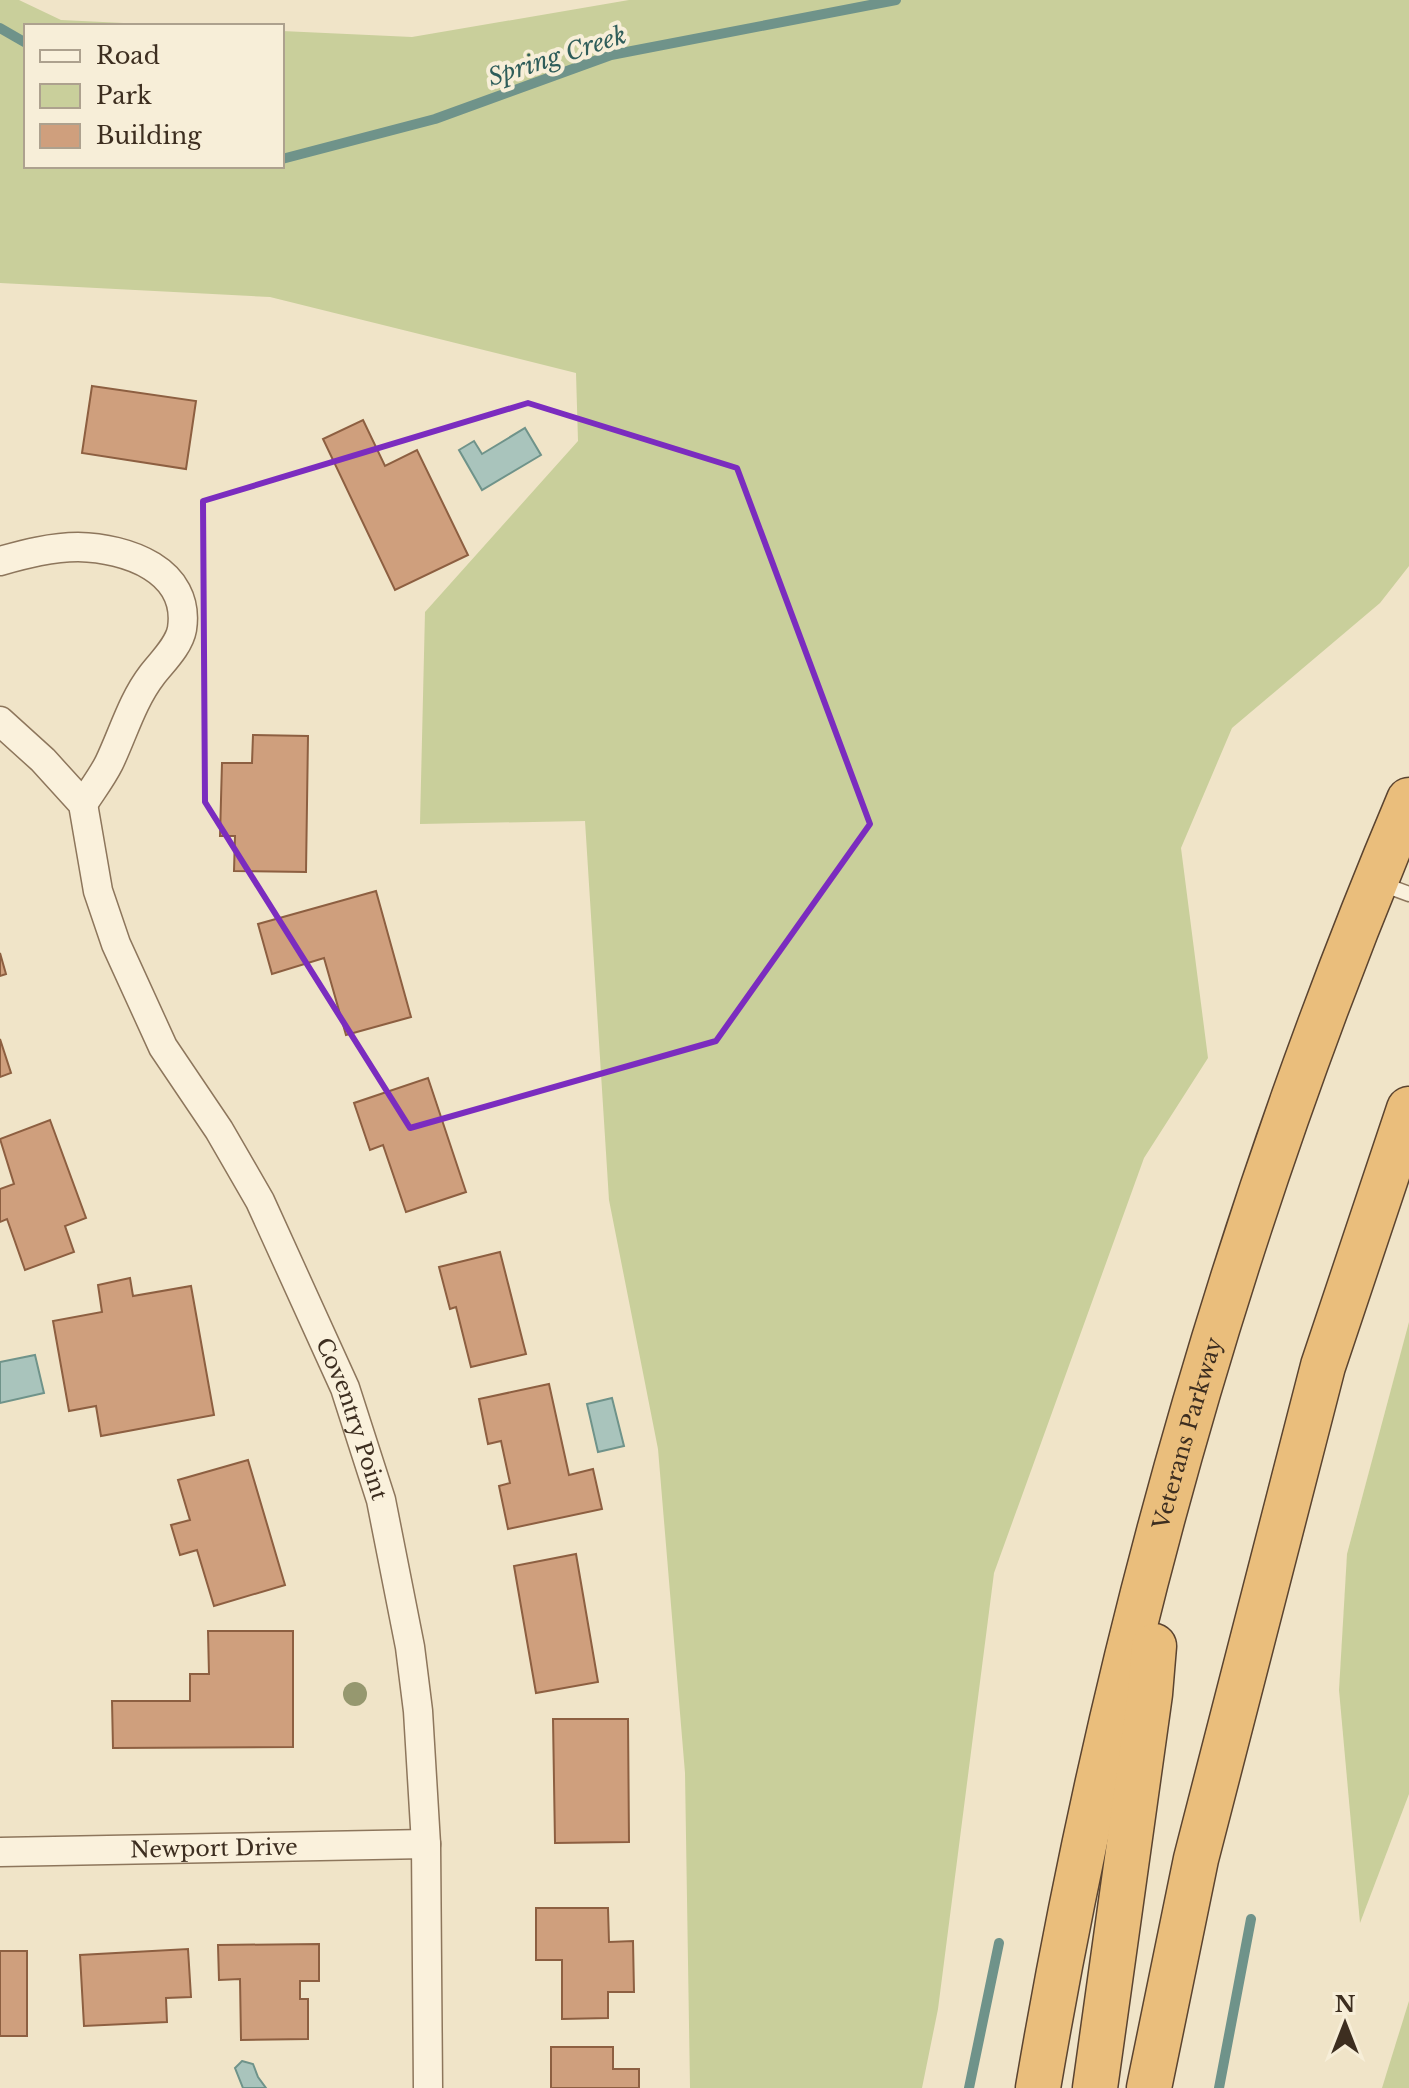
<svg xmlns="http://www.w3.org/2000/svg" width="1409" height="2088" font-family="'Libre Baskerville',serif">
  <rect width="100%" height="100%" fill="#f0e4c8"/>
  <g fill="#c9cf9b">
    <path d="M0 0H19L61 20 186 26H26V166H282V31L412 37 629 0H1409V566L1380 603 1232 728 1181 848 1208 1058 1144 1158 994 1573 938 2009 922 2088H690L685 1773 658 1449 609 1200 585 821 420 824 425 612 578 441 576 373 270 297 0 283Z"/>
    <path d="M1409 1322V1794L1360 1923 1339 1690 1347 1554Z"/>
    <path d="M1409 2001V2088H1382Z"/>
  </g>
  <g fill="#a9c4bc" stroke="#6f938a" stroke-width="2">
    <path d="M525 428 541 455 482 490 459 450 474 441 482 454Z"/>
    <path d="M35 1355 44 1393 0 1403V1362Z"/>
    <path d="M612 1398 624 1446 598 1452 587 1404Z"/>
    <path d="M242 2061 253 2064 258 2077 266 2088H243L235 2068Z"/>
  </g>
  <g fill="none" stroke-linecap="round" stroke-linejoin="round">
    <g stroke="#6f938a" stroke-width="10">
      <path d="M0 28 26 43"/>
      <path d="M282 159 435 119 611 55 896 0"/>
      <path d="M969 2088 999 1943"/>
      <path d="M1219 2088 1251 1919"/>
    </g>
  </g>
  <g fill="#cf9f7d" stroke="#8d5f41" stroke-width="2">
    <path d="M92 386 196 401 186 469 82 453Z"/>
    <path d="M363 420 385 466 417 450 468 555 395 590 323 439Z"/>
    <path d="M253 735 308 736 306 872 234 871 235 836H220L222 763H252Z"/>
    <path d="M376 891 411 1017 346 1035 324 958 272 974 258 924Z"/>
    <path d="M0 953 6 974 0 976Z"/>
    <path d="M0 1039 11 1073 0 1077Z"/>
    <path d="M428 1078 466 1192 406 1212 383 1145 370 1150 354 1103Z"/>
    <path d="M50 1120 86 1218 65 1226 74 1252 25 1270 7 1219 0 1222V1189L14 1184 0 1139Z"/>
    <path d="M500 1252 526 1354 471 1367 456 1307 450 1309 439 1267Z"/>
    <path d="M130 1278 133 1296 191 1286 214 1415 101 1436 96 1406 69 1411 53 1321 102 1312 98 1285Z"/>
    <path d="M549 1384 569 1475 593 1469 602 1509 508 1529 499 1486 510 1483 501 1441 488 1444 479 1399Z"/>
    <path d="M248 1460 285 1585 214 1606 197 1550 180 1555 171 1525 190 1520 178 1480Z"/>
    <path d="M576 1554 598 1682 536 1693 514 1566Z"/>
    <path d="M208 1631H293V1747L113 1748 112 1701H190V1674H209Z"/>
    <path d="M553 1719H628L629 1842 555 1843Z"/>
    <path d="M536 1908H608L609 1942 633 1941 634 1992H608V2018L562 2019V1960H536Z"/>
    <path d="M319 1944V1981H300V1999H308V2039L241 2040 240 1979 219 1980 218 1945Z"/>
    <path d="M188 1949 191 1997 166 1998 167 2022 84 2026 80 1955Z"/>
    <rect x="0" y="1951" width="27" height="85"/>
    <path d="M551 2047H613V2069H639V2088H551Z"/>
  </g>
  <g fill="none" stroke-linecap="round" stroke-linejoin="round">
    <defs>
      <path id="service" d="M1379 883 1409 894"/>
      <g id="minor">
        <path d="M0 561C25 554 52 547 78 547 127 548 191 570 182 629 179 646 162 662 152 675 132 701 123 734 109 763 102 777 92 790 83 804"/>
        <path id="s1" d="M0 721 43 760 83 804 98 891 116 944 163 1047 219 1130 260 1201 345 1388 381 1500 410 1647 418 1711 426 1844 428 2088"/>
        <path id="s2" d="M0 1852 426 1844"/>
      </g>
      <g id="trunk">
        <path id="s3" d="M1038 2088C1113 1647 1235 1212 1409 800"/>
        <path d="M1095 2088 1150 1694 1154 1646"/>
        <path d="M1149 2088 1196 1859 1323 1366 1409 1109"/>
      </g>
    </defs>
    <use href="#service" stroke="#8d765c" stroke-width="17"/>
    <use href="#minor" stroke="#8d765c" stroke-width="31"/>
    <use href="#trunk" stroke="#5b4430" stroke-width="47"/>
    <use href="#service" stroke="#faf1dc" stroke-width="14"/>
    <use href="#minor" stroke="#faf1dc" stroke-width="28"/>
    <use href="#trunk" stroke="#eabe7c" stroke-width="44"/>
  </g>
  <circle fill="#96986f" cx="355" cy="1694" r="12"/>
  <path fill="none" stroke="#7b2cbf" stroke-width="6" stroke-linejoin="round" d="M528 403 737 468 870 824 716 1041 410 1128 205 802 203 501Z"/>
  <g text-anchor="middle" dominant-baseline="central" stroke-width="8" stroke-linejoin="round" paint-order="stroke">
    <g font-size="22" fill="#3d2e20" stroke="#f7eed8">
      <text stroke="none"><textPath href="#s1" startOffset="794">Coventry Point</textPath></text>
      <text stroke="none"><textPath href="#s3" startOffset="672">Veterans Parkway</textPath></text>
      <text stroke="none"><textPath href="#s2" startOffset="214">Newport Drive</textPath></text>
    </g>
    <g font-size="24" font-style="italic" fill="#2f5d5a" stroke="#f7eed8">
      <text transform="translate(557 56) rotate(-18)">Spring Creek</text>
    </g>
  </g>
  <rect x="24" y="24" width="260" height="144" fill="#f7eed8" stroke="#ada18e" stroke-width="2"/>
  <rect x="40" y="50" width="40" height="12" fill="#faf1dc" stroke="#ada18e" stroke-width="2"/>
  <text x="96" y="64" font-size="24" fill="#3d2e20">Road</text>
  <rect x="40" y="84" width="40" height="24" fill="#c9cf9b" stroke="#ada18e" stroke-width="2"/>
  <text x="96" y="104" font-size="24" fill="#3d2e20">Park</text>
  <rect x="40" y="124" width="40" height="24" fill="#cf9f7d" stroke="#ada18e" stroke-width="2"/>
  <text x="96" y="144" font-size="24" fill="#3d2e20">Building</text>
  <g transform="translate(1345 2024)" stroke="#f7eed8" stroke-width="6" paint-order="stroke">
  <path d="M0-6L14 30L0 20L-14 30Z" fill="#3d2e20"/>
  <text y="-12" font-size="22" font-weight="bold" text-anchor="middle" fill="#3d2e20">N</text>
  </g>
</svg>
